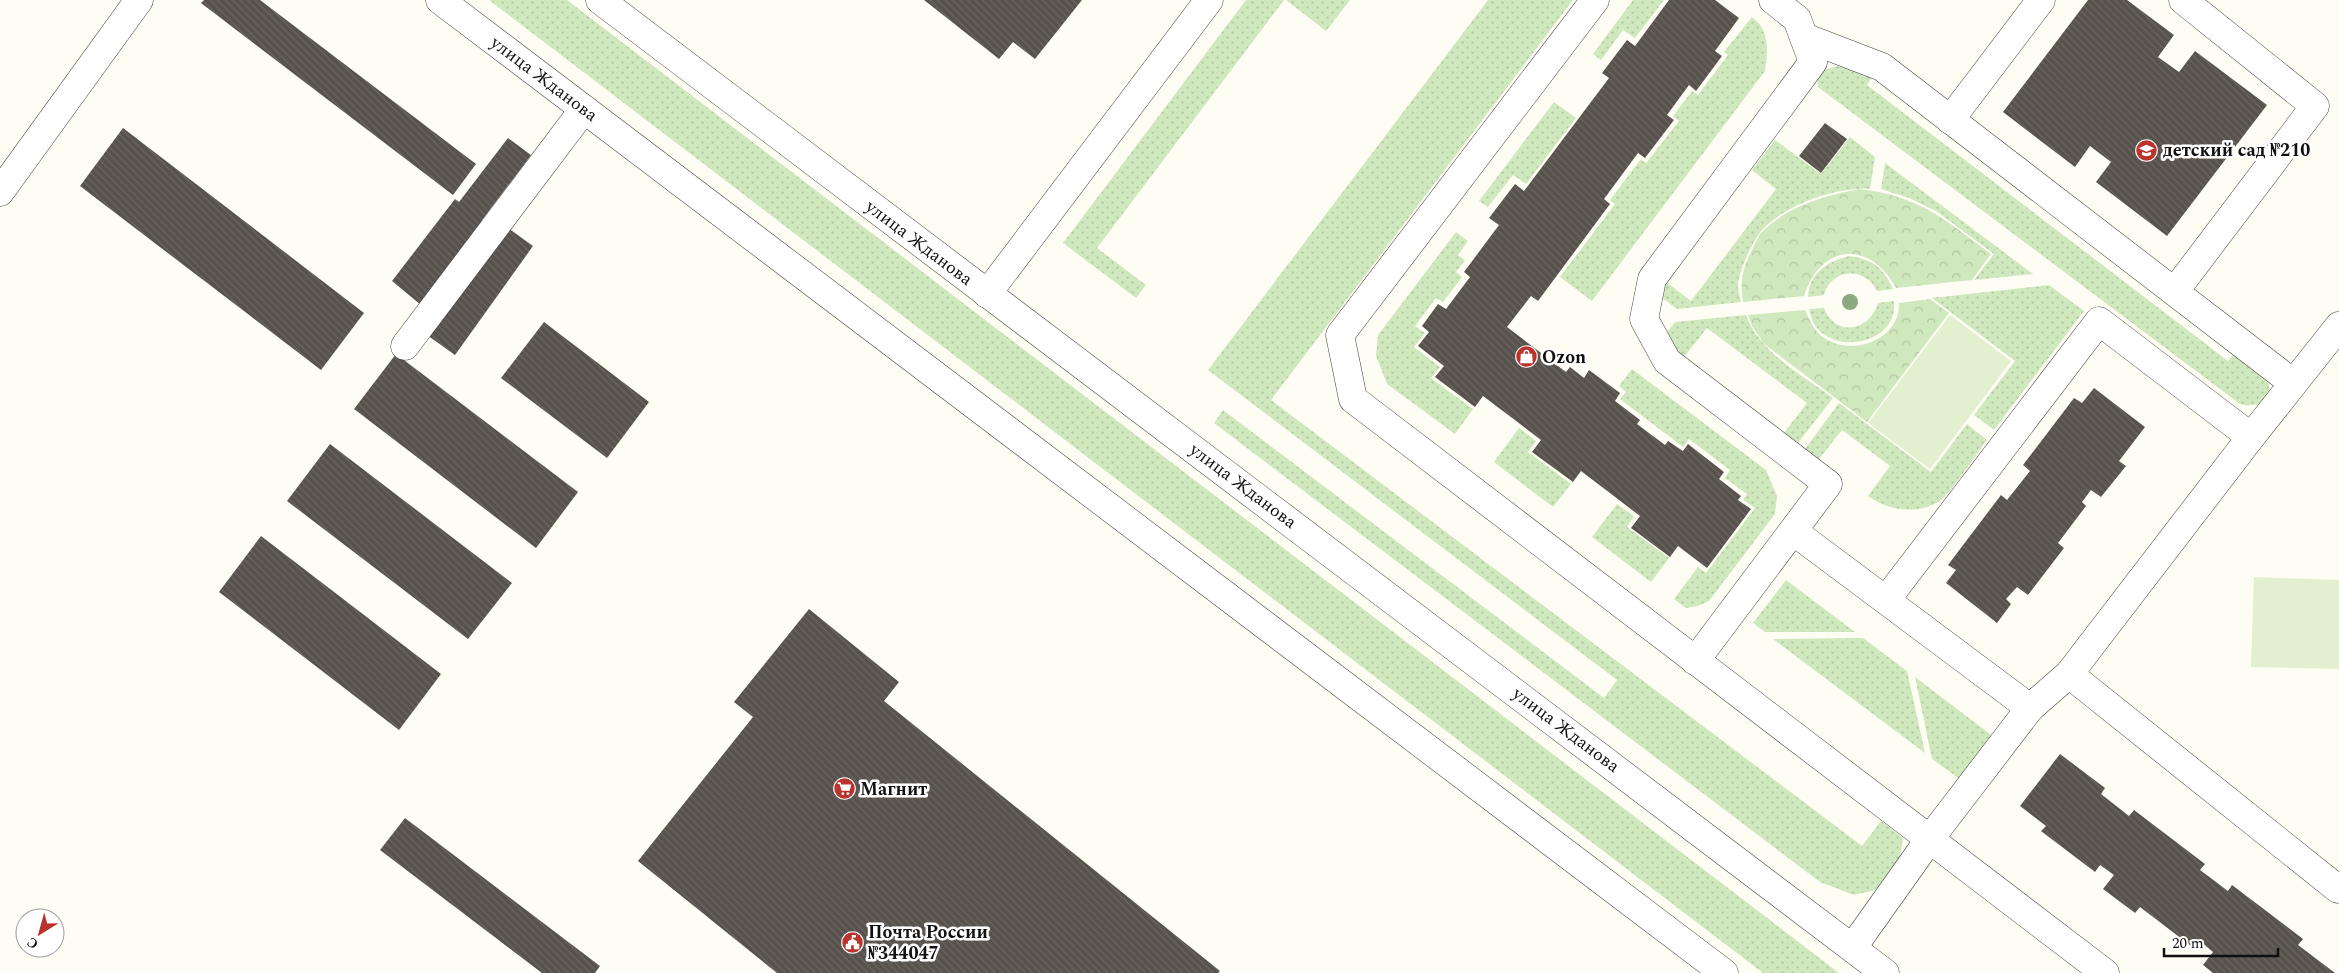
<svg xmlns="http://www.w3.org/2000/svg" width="2339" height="973" font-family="Spectral,serif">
  <defs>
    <pattern id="grass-dots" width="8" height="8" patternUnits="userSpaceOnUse" patternTransform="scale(1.25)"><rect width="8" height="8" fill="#d0e8be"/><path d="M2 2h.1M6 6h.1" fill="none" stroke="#b2c6a2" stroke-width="1.8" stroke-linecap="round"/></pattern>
    <pattern id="park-crowns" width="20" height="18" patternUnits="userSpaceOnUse" patternTransform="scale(1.25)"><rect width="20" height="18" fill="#d0e8be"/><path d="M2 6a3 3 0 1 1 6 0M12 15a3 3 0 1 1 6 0" fill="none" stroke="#b2c6a2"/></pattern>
    <pattern id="building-back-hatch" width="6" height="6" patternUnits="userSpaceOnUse" patternTransform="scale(1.25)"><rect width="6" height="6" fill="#58524d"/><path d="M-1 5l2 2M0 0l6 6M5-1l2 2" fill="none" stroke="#6b6662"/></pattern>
  </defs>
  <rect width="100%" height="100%" fill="#fefdf3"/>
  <g fill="url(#grass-dots)">
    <path d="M489 0H567L1839 973H1763Z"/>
    <path d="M1246 0H1284L1097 248 1146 285 1136 298 1063 243Z"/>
    <path d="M1286 0H1350L1326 31Z"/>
    <path d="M1488 0H1573L1271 400 1862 846 1881 821 1903 838 1898 869 1875 890 1854 895 1820 882 1214 423 1223 410 1604 698 1617 680 1208 370Z"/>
    <path d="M1633 0H1664L1635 38 1623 30 1601 60 1593 54Z"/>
    <path d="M1752 17C1770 30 1768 51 1765 71L1592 301 1560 277 1615 204 1610 200 1641 159 1646 163 1679 121 1673 116 1692 91 1698 95 1728 55 1724 52Z"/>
    <path d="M1838 66 1855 67 1874 74 1867 85 2228 361 2234 353C2244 361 2262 370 2267 381 2277 400 2255 409 2240 404L1818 87 1817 76 1823 70Z"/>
    <path d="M1554 102 1576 118 1526 184 1513 175 1488 207 1479 201Z"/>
    <path d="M1850 137 1875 157 1870 189C1837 186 1780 206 1759 234 1751 245 1738 273 1738 287 1739 292 1740 298 1741 302L1677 309 1661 297 1666 282 1691 301 1776 189 1752 170 1775 140 1821 174Z"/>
    <path d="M1885 163 2033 274 1974 280 1994 254 1936 211 1909 198 1881 189Z"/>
    <path d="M1456 232 1468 241 1458 255 1465 260 1456 272 1462 277 1443 302 1436 298 1415 326 1425 333 1414 347 1440 367 1431 378 1473 409 1455 434 1387 384 1376 356 1378 335Z"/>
    <path d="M1849 256C1872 259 1884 268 1893 289L1877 291C1865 266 1831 268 1824 295L1808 297C1809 273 1828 261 1849 256Z"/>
    <path d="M2049 285 2084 311 1994 430 1974 415 2015 361 1932 298Z"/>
    <path d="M1894 301C1899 343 1835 357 1814 324 1812 320 1810 314 1809 309L1824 308C1835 338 1870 331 1878 303Z"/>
    <path d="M1746 315C1760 353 1801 374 1833 398L1798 443 1784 433 1807 403 1707 328 1684 357 1675 351 1664 336 1675 322Z"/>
    <path d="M1632 369 1766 470 1777 496 1775 514 1709 601 1698 606 1686 608 1674 599 1698 567 1706 573 1755 508 1743 500 1747 494 1725 478 1730 470 1689 439 1683 447 1620 399 1626 392 1619 386Z"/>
    <path d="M1839 403 1931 472 1967 424 1987 440C1978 452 1950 494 1940 501 1918 515 1888 511 1868 496L1890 466 1842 430 1819 459 1805 449Z"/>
    <path d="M1519 428 1536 441 1528 452 1571 484 1553 507 1494 462Z"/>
    <path d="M1617 504 1634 516 1627 527 1669 558 1651 582 1592 537Z"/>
    <path d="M1786 580 1855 632H1765L1753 623Z"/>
    <path d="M1863 638 1907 671 1925 753 1773 639Z"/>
    <path d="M1915 677 1994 737 1961 780 1932 759Z"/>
  </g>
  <g fill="url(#park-crowns)">
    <path d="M1859 189C1920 196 1944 219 1991 254L1972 280 1896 288C1870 240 1821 243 1804 296L1743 302C1740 284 1742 270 1750 254 1754 247 1757 238 1761 233 1787 206 1823 196 1859 189Z"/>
    <path d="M1930 299 1949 313 1867 422 1764 344 1752 326 1748 315 1805 310C1810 321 1814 331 1824 338 1852 357 1900 340 1899 303Z"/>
  </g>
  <g fill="#e2f0cf">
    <path d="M1950 315 2011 361 1930 469 1868 423Z"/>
    <path d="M2254 577 2339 580V669L2251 667Z"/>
  </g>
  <g fill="url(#building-back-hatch)">
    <path d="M204 0H260L476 164 453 195 201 3Z"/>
    <path d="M924 0H1082L1035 59 1013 42 999 59Z"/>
    <path d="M1669 0H1715L1739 18 1715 51 1722 56 1696 91 1689 85 1667 115 1674 120 1645 158 1638 153 1604 199 1610 204 1538 301 1531 296 1507 327 1566 372 1570 367 1584 378 1589 370 1620 393 1615 401 1640 420 1637 424 1665 445 1668 441 1683 451 1688 444 1724 472 1719 479 1741 496 1738 500 1751 509 1707 568 1678 546 1670 557 1631 528 1640 516 1581 471 1573 482 1532 452 1541 440 1483 396 1475 407 1435 377 1444 366 1418 346 1429 332 1422 326 1438 304 1446 309 1470 277 1464 272 1499 225 1489 218 1515 184 1524 191 1609 78 1602 73 1627 40 1635 46Z"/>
    <path d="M2088 0H2127L2174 35 2158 57 2179 72 2195 51 2267 105 2167 236 2096 182 2111 162 2090 146 2075 167 2003 112Z"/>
    <path d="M1825 123 1847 139 1821 173 1799 156Z"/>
    <path d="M123 128 364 313 321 370 80 186Z"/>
    <path d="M508 138 531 155 482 220 486 222 421 305 392 281 455 199 459 202Z"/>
    <path d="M504 225 533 246 455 355 427 335Z"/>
    <path d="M544 322 649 402 607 458 501 378Z"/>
    <path d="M396 354 578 492 536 548 354 409Z"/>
    <path d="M2094 388 2145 427 2119 461 2126 466 2101 497 2091 490 2082 502 2086 506 2058 543 2064 548 2028 595 2017 587 2006 599 2011 604 1997 623 1946 583 1956 570 1948 565 2001 495 2007 500 2030 471 2023 465 2074 398 2082 403Z"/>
    <path d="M330 444 512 583 468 639 287 501Z"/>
    <path d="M261 536 441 674 399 730 219 592Z"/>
    <path d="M809 609 899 682 884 701 1220 971 1218 973H777L638 861 753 717 734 702Z"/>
    <path d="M2060 754 2105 788 2101 794 2129 816 2134 810 2205 864 2200 870 2228 891 2232 885 2303 939 2298 945 2335 973H2213L2203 965 2213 952 2201 942 2195 949 2140 907 2135 913 2103 889 2114 875 2100 865 2095 872 2041 831 2046 826 2020 806Z"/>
    <path d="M405 818 600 966 595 973H542L380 850Z"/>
  </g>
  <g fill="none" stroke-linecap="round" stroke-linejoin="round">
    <defs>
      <g id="minor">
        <path d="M440 0 1724 973"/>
        <path d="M600 0 1885 973"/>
        <path d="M1595 0 1340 335 1353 399 2105 973"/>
        <path d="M1804 37 1882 67 2293 383"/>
        <path d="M1950 120 2041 0"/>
        <path d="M0 192 139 0"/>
        <path d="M2175 291 2315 106 2183 0"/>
        <path d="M987 294 1209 0"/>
        <path d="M405 346 584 109"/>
        <path d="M1793 531 2030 708"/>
        <path d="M1886 600 2099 321 2251 437"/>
        <path d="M1695 661 1828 484 1667 361 1644 319 1652 279 1813 62 1797 19 1773 0"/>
        <path d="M2069 674 2338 889 2339 888"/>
        <path d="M1853 947 1929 840 2030 708 2069 674 2251 437 2339 326"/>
      </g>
    </defs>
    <use href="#minor" stroke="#434343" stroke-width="29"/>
    <use href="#minor" stroke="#fff" stroke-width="28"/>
  </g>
  <circle fill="#89aa80" cx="1850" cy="302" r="8"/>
  <defs>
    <symbol id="school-disc" viewBox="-11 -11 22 22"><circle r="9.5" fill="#bb332d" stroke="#fff"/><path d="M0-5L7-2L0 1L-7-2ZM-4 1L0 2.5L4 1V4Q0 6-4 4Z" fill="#fff"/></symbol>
    <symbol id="shop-disc" viewBox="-11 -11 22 22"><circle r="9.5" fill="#bb332d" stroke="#fff"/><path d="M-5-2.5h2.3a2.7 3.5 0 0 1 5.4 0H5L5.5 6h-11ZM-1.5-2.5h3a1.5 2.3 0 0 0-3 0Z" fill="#fff"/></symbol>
    <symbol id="supermarket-disc" viewBox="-11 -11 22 22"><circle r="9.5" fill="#bb332d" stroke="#fff"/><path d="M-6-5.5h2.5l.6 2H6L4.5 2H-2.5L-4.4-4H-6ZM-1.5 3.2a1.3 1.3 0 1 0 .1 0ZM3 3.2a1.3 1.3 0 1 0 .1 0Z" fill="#fff"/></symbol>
    <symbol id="civic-disc" viewBox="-11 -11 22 22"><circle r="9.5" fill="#bb332d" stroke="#fff"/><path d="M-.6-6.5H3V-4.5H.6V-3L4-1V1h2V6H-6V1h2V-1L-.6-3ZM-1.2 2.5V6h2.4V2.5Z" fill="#fff"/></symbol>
  </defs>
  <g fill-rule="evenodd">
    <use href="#school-disc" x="2134" y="138" width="25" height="25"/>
    <use href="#shop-disc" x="1514" y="344" width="25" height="25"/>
    <use href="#supermarket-disc" x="832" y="776" width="25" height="25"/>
    <use href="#civic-disc" x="840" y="930" width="25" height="25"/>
  </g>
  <g text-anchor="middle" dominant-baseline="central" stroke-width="5" stroke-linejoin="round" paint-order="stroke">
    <g font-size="18" fill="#101010" stroke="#fff">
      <text transform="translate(544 79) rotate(37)">улица Жданова</text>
      <text transform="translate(919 243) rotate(37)">улица Жданова</text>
      <text transform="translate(1243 486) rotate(37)">улица Жданова</text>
      <text transform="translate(1566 730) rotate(37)">улица Жданова</text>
    </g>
    <g font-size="18" font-weight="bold" fill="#101010" stroke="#fff" text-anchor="start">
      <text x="2163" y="150">детский сад №210</text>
      <text x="1542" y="357">Ozon</text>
      <text x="860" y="789">Магнит</text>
      <text x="868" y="932">Почта России<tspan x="868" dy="21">№344047</tspan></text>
    </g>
  </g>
  <g transform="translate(40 933) rotate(217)"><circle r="24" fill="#ffffff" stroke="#9f9f9f"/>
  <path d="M0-4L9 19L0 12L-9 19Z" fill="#bb332d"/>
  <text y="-8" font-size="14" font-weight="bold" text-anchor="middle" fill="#101010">С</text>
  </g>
  <path d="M2164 948v8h114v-8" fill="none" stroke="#101010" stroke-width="2.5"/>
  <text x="2172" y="948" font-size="15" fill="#101010" stroke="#ffffff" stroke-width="4" paint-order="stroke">20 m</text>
</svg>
